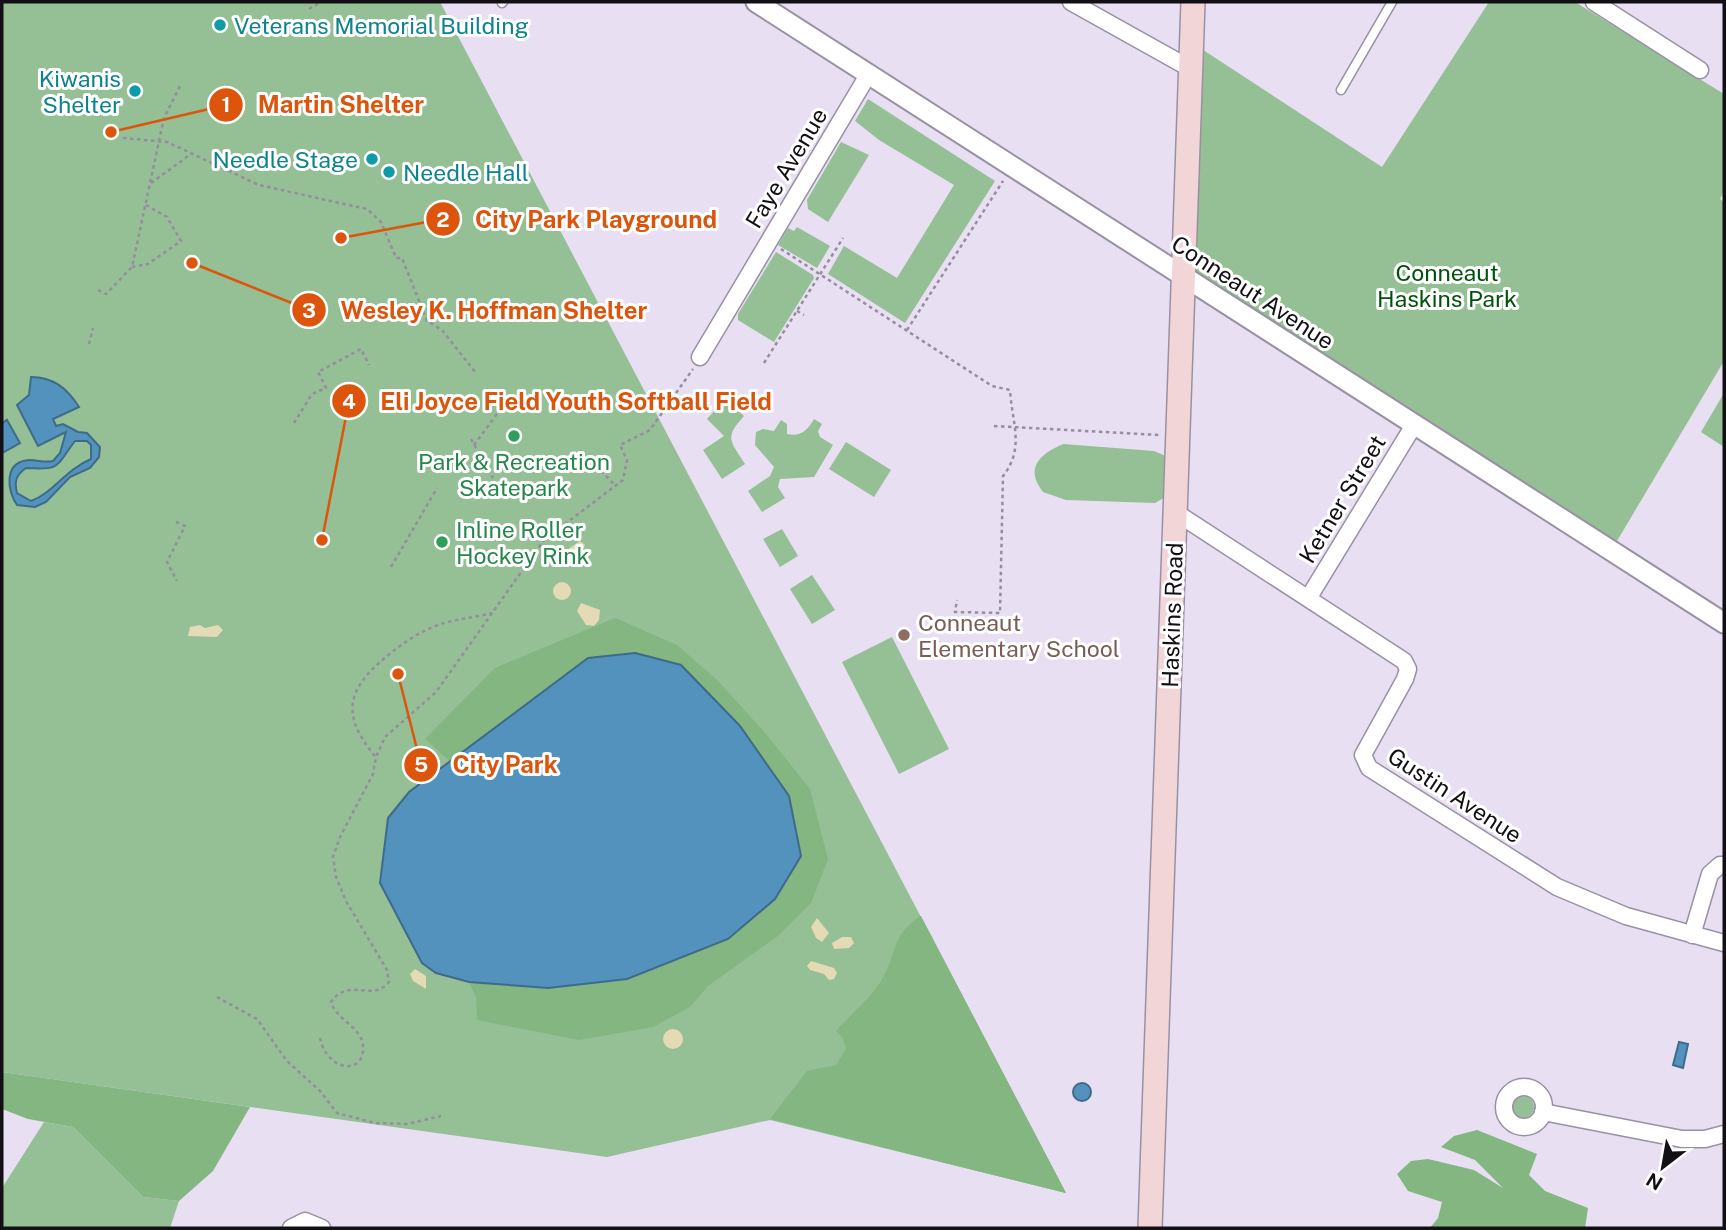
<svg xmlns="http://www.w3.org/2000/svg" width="1726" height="1230" font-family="'Public Sans',sans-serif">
  <rect width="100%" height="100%" fill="#e8dff3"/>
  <g fill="#95bf94">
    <path d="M2 2H440L1066 1193 770 1120 607 1157 2 1072Z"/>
    <path d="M1489 2H1575L1724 94V191L1720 199 1724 202V361L1614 546 1184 276 1191 42 1382 167Z"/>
    <path d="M868 99 995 181 905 323 828 274 844 246 897 278 954 185 879 140 855 121Z"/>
    <path d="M841 142 869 155 828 222 808 209 807 200Z"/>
    <path d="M797 227 830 246 817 268 778 245 788 228 794 231Z"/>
    <path d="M776 252 813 275 814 278 774 342 738 320V314Z"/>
    <path d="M1724 393V447L1701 432Z"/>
    <path d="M725 399 744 416C724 438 730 440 745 464L722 479 703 450 724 436 707 419Z"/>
    <path d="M814 419 822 424 818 431 820 437 833 445 814 477 780 479 778 487 785 498 762 512 748 491 770 476 774 467 755 445 756 432 763 429 774 431 781 420 787 424V434C801 437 808 430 814 419Z"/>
    <path d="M846 442 891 470 874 497 829 469Z"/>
    <path d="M1063 444 1154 451 1168 457 1167 496 1155 503 1066 500 1043 492C1024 468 1040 454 1063 444Z"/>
    <path d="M782 529 798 556 780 567 763 539Z"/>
    <path d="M812 575 835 610 812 624 790 589Z"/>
    <path d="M892 637 949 749 899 774 842 662Z"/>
    <circle cx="1523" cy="1107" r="11"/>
    <path d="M44 1122 73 1127 143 1197 179 1201 170 1228H2V1188Z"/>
  </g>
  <g fill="#83b681">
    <path d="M615 618 677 645 718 681 766 734 810 789 828 859 811 903 779 935 708 986 690 1007 653 1027 579 1040 477 1020 476 997 469 982 548 988 775 899 801 856 789 796 740 726 588 658 450 761 425 739 495 668Z"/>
    <path d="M921 916 1066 1193 770 1119 807 1071 836 1065 846 1049 843 1038 836 1031C850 1015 870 999 881 981 898 954 890 935 921 916Z"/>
    <path d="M2 1072 250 1107 213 1171 179 1201 143 1197 73 1127 28 1119 2 1109Z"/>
    <path d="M1477 1130 1537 1154 1529 1175 1545 1191 1588 1208 1585 1228H1430L1438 1218 1442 1202 1408 1191 1397 1174 1411 1161 1428 1159 1474 1170 1503 1188 1475 1160 1441 1147 1454 1136Z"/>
  </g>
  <g fill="#e4dab5">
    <path d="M580 541 585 545C582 553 571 558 567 566H559L556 563 558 556Z"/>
    <circle cx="562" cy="591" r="9"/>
    <path d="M581 603 600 610 599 620 594 626 586 625 577 611Z"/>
    <path d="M200 625 205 628 218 625 223 630 217 637 188 636 190 627Z"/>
    <path d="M817 918 829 933 822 942 816 938 811 927Z"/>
    <path d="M842 937H851L854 943 849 948 834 949 832 943Z"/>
    <path d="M811 961 834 968 837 973 834 979 829 980 824 974 810 970 807 966Z"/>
    <path d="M415 969 426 976V989L413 981 410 974Z"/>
    <circle cx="673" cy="1039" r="10"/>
  </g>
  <g fill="#5292bd" stroke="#3f6b8b" stroke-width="2" fill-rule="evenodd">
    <path d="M31 377C53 377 67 388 79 407L53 419 56 426 63 424 78 432 87 433 100 447 99 457 90 468 70 477 46 502 35 507 17 505C7 491 3 461 30 460 39 460 43 463 53 461L60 453 66 432 38 446 17 405 29 395ZM75 441H87L91 445V459C65 470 53 493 31 501L17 493C14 482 16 475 26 468 62 470 55 467 75 441Z"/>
    <path d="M7 420 20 443 2 453V423Z"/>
    <path d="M635 653 681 665 740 726 789 796 801 856 775 899 728 939 627 979 548 988 469 982 436 973 422 963 380 883 388 818 409 792 588 658Z"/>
    <path d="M1679 1042 1688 1044 1683 1068 1673 1065Z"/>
    <circle cx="1082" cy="1092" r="9"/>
  </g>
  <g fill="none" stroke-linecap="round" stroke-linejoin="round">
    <defs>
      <g id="service">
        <path d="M502 3 503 2"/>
        <path d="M1341 90 1392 2"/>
      </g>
      <g id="minor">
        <path d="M1071 2 1191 69"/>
        <path d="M1594 2 1700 70"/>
        <path d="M700 357 868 75"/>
        <path d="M1175 512 1404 661 1408 669 1405 679 1363 755 1369 768 1557 887 1626 916 1724 943"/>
        <path d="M1309 597 1414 425"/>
        <path d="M1692 935 1710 874 1720 865H1724"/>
        <circle cx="1524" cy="1107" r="20"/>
        <path d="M1543 1112 1682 1139H1705L1724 1134"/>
        <path d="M291 1228 305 1221 322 1228"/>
      </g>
      <path id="tertiary" d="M756 2 1724 623"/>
      <path id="secondary" d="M1150 1228 1193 2"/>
    </defs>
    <use href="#service" stroke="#9991a3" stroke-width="11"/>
    <use href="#minor" stroke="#9991a3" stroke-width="19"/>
    <use href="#tertiary" stroke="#9991a3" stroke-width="23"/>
    <use href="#secondary" stroke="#9991a3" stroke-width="26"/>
    <g stroke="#958e9d" stroke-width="2.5" stroke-dasharray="3.5 3.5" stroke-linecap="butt">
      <path d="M309 9 321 2"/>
      <path d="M123 138 167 142 259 185 367 209 381 222 396 258H402L427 321 442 330 476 373"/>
      <path d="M151 183 191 154"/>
      <path d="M781 249 992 386 1010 390C1012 423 1025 448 1003 476L1000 613 955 612 957 600"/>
      <path d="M132 267 148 264 181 241 167 217 146 205"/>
      <path d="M98 290 106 294 132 267 164 118 181 84"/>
      <path d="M797 311 804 315"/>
      <path d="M907 330 1003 181"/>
      <path d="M89 344 93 328"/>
      <path d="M764 363 843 238"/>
      <path d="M495 392 522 407"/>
      <path d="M294 423 312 394 326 388 318 372 361 349 369 365"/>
      <path d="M994 426 1159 435"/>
      <path d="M471 439 493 478"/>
      <path d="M474 445 508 399"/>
      <path d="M601 471 616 486"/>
      <path d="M176 522 185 526 167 562 177 581"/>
      <path d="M391 567 437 488"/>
      <path d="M375 756C340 714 347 689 387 656 403 643 419 632 438 625 454 619 474 618 491 613"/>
      <path d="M217 997 257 1019 287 1061 320 1091 337 1113 375 1123 407 1124 441 1116"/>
      <path d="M320 1038C328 1073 365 1075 363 1046 362 1027 336 1020 331 1002 350 976 371 1003 389 982L387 970 346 901 336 877 333 857 340 837 373 774 376 757 385 737 436 692 544 540 623 480 627 460 620 445 650 430 693 369"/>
    </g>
    <use href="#service" stroke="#fff" stroke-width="8"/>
    <use href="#minor" stroke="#fff" stroke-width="16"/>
    <use href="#tertiary" stroke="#fff" stroke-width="19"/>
    <use href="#secondary" stroke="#f2d6d7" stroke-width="23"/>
  </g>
  <g fill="#0f9aa8" stroke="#fff" stroke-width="2.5">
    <circle cx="220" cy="25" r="7"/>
    <circle cx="135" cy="91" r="7"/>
    <circle cx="372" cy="159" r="7"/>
    <circle cx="389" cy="172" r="7"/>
  </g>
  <g fill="#2e9e5b" stroke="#fff" stroke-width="2.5">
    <circle cx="514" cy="436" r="7"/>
    <circle cx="442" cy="542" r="7"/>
  </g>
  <circle fill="#8d6e63" stroke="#fff" stroke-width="2.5" cx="904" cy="635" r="7"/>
  <g text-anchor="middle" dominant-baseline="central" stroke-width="6" stroke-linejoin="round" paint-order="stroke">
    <g font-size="23" fill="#0d838f" stroke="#fff" text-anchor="start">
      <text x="234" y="25">Veterans Memorial Building</text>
      <text x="121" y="78" text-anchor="end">Kiwanis<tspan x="121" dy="26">Shelter</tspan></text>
      <text x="358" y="159" text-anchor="end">Needle Stage</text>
      <text x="403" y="172">Needle Hall</text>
    </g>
    <g font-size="23" fill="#120f15" stroke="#fff">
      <text transform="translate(786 168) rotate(-59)">Faye Avenue</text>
      <text transform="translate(1253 292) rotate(33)">Conneaut Avenue</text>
      <text transform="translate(1342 499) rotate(-59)">Ketner Street</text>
      <text transform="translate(1172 615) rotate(-88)">Haskins Road</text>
      <text transform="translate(1455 795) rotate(33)">Gustin Avenue</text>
    </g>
    <g font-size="23" fill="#00510a" stroke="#fff">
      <text x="1447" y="272">Conneaut<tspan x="1447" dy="26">Haskins Park</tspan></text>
    </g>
    <g font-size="23" fill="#27864d" stroke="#fff">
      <text x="514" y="461">Park &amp; Recreation<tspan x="514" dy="26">Skatepark</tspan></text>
      <text x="456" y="529" text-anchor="start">Inline Roller<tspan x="456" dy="26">Hockey Rink</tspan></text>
    </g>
    <g font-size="23" fill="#785e54" stroke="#fff" text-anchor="start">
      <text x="918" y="622">Conneaut<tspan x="918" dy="26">Elementary School</tspan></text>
    </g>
  </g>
  <path fill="none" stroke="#dd550c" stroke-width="2.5" d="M111 132L226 105M341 238L443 219M192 263L309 310M322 540L349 401M398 674L421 765"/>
  <g fill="#dd550c" stroke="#fff" stroke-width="2.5">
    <circle cx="111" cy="132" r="7"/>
    <circle cx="341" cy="238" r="7"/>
    <circle cx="192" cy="263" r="7"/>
    <circle cx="322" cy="540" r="7"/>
    <circle cx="398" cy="674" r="7"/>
    <circle cx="226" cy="105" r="18"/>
    <circle cx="443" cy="219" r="18"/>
    <circle cx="309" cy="310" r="18"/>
    <circle cx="349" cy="401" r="18"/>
    <circle cx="421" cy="765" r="18"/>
  </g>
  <g font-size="21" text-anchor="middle" font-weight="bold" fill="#fff">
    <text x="226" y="112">1</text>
    <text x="443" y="227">2</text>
    <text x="309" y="318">3</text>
    <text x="349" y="409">4</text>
    <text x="421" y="772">5</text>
  </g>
  <g font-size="24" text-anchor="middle" font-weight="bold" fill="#dd550c" stroke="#fff" stroke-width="6" stroke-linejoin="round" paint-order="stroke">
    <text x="341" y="113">Martin Shelter</text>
    <text x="596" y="228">City Park Playground</text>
    <text x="494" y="319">Wesley K. Hoffman Shelter</text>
    <text x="576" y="410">Eli Joyce Field Youth Softball Field</text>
    <text x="505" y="773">City Park</text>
  </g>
  <rect width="1726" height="1230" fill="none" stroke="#120f15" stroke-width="7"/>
  <g transform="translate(1663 1167) rotate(211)" stroke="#ffffff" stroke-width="5" paint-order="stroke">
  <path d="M0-5L12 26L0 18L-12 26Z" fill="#120f15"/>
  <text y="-10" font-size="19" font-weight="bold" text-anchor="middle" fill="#120f15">N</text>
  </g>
</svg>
